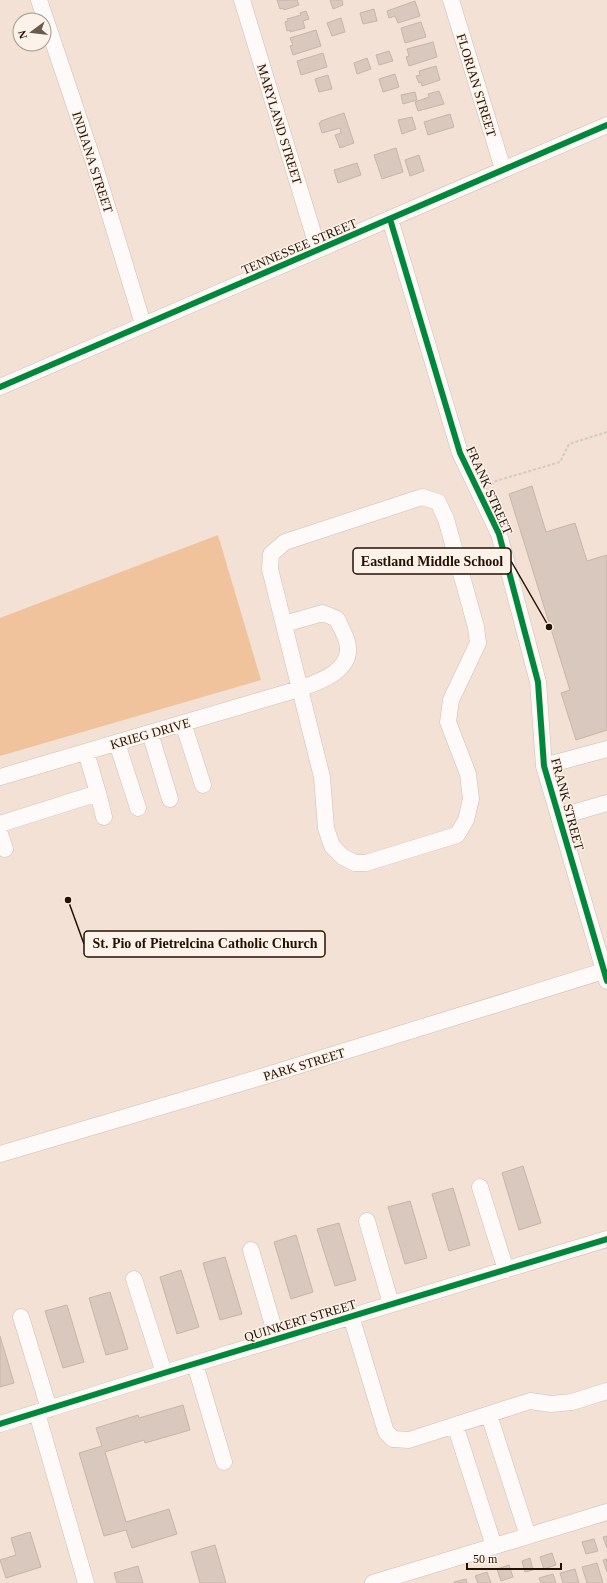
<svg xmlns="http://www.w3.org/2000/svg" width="607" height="1583" viewBox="0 0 607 1583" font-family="'Times New Roman',serif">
<rect width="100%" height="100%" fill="#f2e1d4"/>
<path fill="#f1c39c" d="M218,535L261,680L0,756V618Z"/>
<path fill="#d9c8be" stroke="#c8b4aa" d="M277,0H297L299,5L284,10L283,8L280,9Z
M330,0H342L343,5L333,9Z
M415,1L420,16L398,23L395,16L389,18L387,11Z
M374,9L377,21L363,24L360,13Z
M306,11L309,19L303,21L305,28L290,32V30L287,31L285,22L288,21L287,19L301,15L300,13Z
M341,18L345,32L332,36L327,23Z
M421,22L426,37L405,43L401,28Z
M316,30L321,46L293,55L290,46L293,45L290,38Z
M433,42L437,57L409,66L406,57L409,56L407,49Z
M389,51L393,61L379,65L376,55Z
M323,53L327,67L301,75L297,61Z
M367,58L371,69L357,74L354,63Z
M436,66L440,80L422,86L421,82L419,83L416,76L420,75L419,71Z
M395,74L399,87L383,92L379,79Z
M328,75L332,89L319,92L315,79Z
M439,91L444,104L418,111L415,102L429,97L428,94Z
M415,92L417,100L403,104L401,95Z
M344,113L354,143L340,148L335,135L341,133L340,128L322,133L319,123L321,122V121Z
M450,114L454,127L428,135L424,122Z
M412,117L416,129L402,134L398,120Z
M396,148L403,172L382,179L374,155Z
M419,155L424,171L410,176L405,160Z
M357,163L361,175L338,183L334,170Z
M532,486L546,532L575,523L587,561L607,555V730L576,740L561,693L570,690L509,494Z
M523,1166L541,1223L519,1230L502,1173Z
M453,1188L470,1245L449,1251L432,1194Z
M410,1201L427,1258L405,1264L388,1207Z
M339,1223L356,1280L335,1286L317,1229Z
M296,1235L313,1292L291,1299L274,1242Z
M225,1257L242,1314L220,1320L203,1263Z
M181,1270L199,1327L177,1334L160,1277Z
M110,1292L128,1349L106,1355L89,1298Z
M67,1305L84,1362L63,1368L45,1311Z
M0,1336L14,1383L0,1387Z
M183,1405L190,1430L145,1443L144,1440L105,1452L126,1522L169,1509L177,1534L132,1548L126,1530L104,1536L79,1453L102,1446L96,1428L138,1415L139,1418Z
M30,1532L41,1567L6,1578L0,1560L16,1555L11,1538Z
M607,1536V1548L603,1537Z
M594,1539L598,1551L586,1554L582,1542Z
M215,1545L226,1583H200L191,1552Z
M552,1553L556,1565L544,1569L540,1557Z
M530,1558L533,1570L525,1572L522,1561Z
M607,1559V1572L603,1560Z
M597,1563L603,1583H587L582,1567Z
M509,1565L513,1577L501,1581L497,1569Z
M138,1566L143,1583H117L114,1573Z
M575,1569L579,1583H563L560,1573Z
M487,1572L491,1583H478L475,1576Z
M553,1574L556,1583H541L539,1578Z
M466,1579L467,1583H454V1582Z"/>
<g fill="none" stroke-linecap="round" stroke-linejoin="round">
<defs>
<path id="minor" d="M39,0L93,160L143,324
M242,0L318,249
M451,0L503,169
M390,219L460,453L499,534L538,682L544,766L607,981
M0,387L607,125
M422,497L438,502L446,519L476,627L478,643L451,700L448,722L468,774L471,799L466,820L457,835L366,863H355L343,857L332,846L326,828L322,777L270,569L271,554L285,542Z
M183,723L203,785
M150,733L170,799
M117,743L138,808
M544,766L607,749
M0,777L299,689C319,682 355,670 347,642C345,634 340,626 337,619L323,613L284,624
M98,793L104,817
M559,817L607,803
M0,824L98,793L86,752
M0,834L5,849
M0,1154L258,1078L607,970
M480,1187L506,1270
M367,1221L391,1304
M251,1250L277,1339
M134,1279L164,1373
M351,1316L386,1432L393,1439L409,1440L530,1401L551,1404L572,1402L607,1391
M21,1317L49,1409
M195,1364L224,1462
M37,1413L86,1583
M489,1415L528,1536
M0,1424L164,1373L607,1239
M455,1425L494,1546
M373,1583L607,1512"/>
</defs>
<use href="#minor" stroke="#d0bfb1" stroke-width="17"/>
<path stroke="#d0cbc7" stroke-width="2" stroke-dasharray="3 2" stroke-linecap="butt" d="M491,485L496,481L560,462L569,444L607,432"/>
<use href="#minor" stroke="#fdfaf9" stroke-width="16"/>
<defs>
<path id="cycleway" d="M390,219L460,453L499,534L538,682L544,766L607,981
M0,387L607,125
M0,1424L164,1373L607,1239"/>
</defs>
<use href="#cycleway" stroke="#fcf2e9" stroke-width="8"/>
<use href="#cycleway" stroke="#00873e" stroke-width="6"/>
</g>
<g text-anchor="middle" stroke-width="3" stroke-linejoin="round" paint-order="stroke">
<g font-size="13" fill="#231103" stroke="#fcf2e9">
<text transform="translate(477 85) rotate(73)" y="5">FLORIAN STREET</text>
<text transform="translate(280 124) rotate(73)" y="5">MARYLAND STREET</text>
<text transform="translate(93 162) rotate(72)" y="5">INDIANA STREET</text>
<text transform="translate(299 246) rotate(-23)" y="5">TENNESSEE STREET</text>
<text transform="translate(490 490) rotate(66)" y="5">FRANK STREET</text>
<text transform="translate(150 733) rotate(-16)" y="5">KRIEG DRIVE</text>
<text transform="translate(568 804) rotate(75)" y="5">FRANK STREET</text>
<text transform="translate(304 1064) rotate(-17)" y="5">PARK STREET</text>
<text transform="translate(300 1320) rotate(-17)" y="5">QUINKERT STREET</text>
</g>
</g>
<path fill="none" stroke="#231103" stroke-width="1.5" d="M549 627L511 561M68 900L84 944"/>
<g fill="#231103" stroke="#fcf2e9" stroke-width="1.5">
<circle cx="549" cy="627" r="4"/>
<circle cx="68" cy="900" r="4"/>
</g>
<g fill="#fcf2e9" stroke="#231103" stroke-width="1.5">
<rect x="353" y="548" width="158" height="26" rx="4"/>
<rect x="84" y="931" width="241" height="26" rx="4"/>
</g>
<g font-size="14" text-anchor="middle" font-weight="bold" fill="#231103">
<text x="432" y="566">Eastland Middle School</text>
<text x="205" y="948">St. Pio of Pietrelcina Catholic Church</text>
</g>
<g transform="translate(32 32) rotate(255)"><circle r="19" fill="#fcf2e9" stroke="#a5988d"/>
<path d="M0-3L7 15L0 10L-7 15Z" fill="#6b5a4c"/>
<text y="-6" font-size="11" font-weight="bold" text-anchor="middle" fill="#231103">N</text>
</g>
<path d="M467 1563v6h94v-6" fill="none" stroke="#231103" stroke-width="2"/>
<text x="473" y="1563" font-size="12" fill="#231103" stroke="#fcf2e9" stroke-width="3" paint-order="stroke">50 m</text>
</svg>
